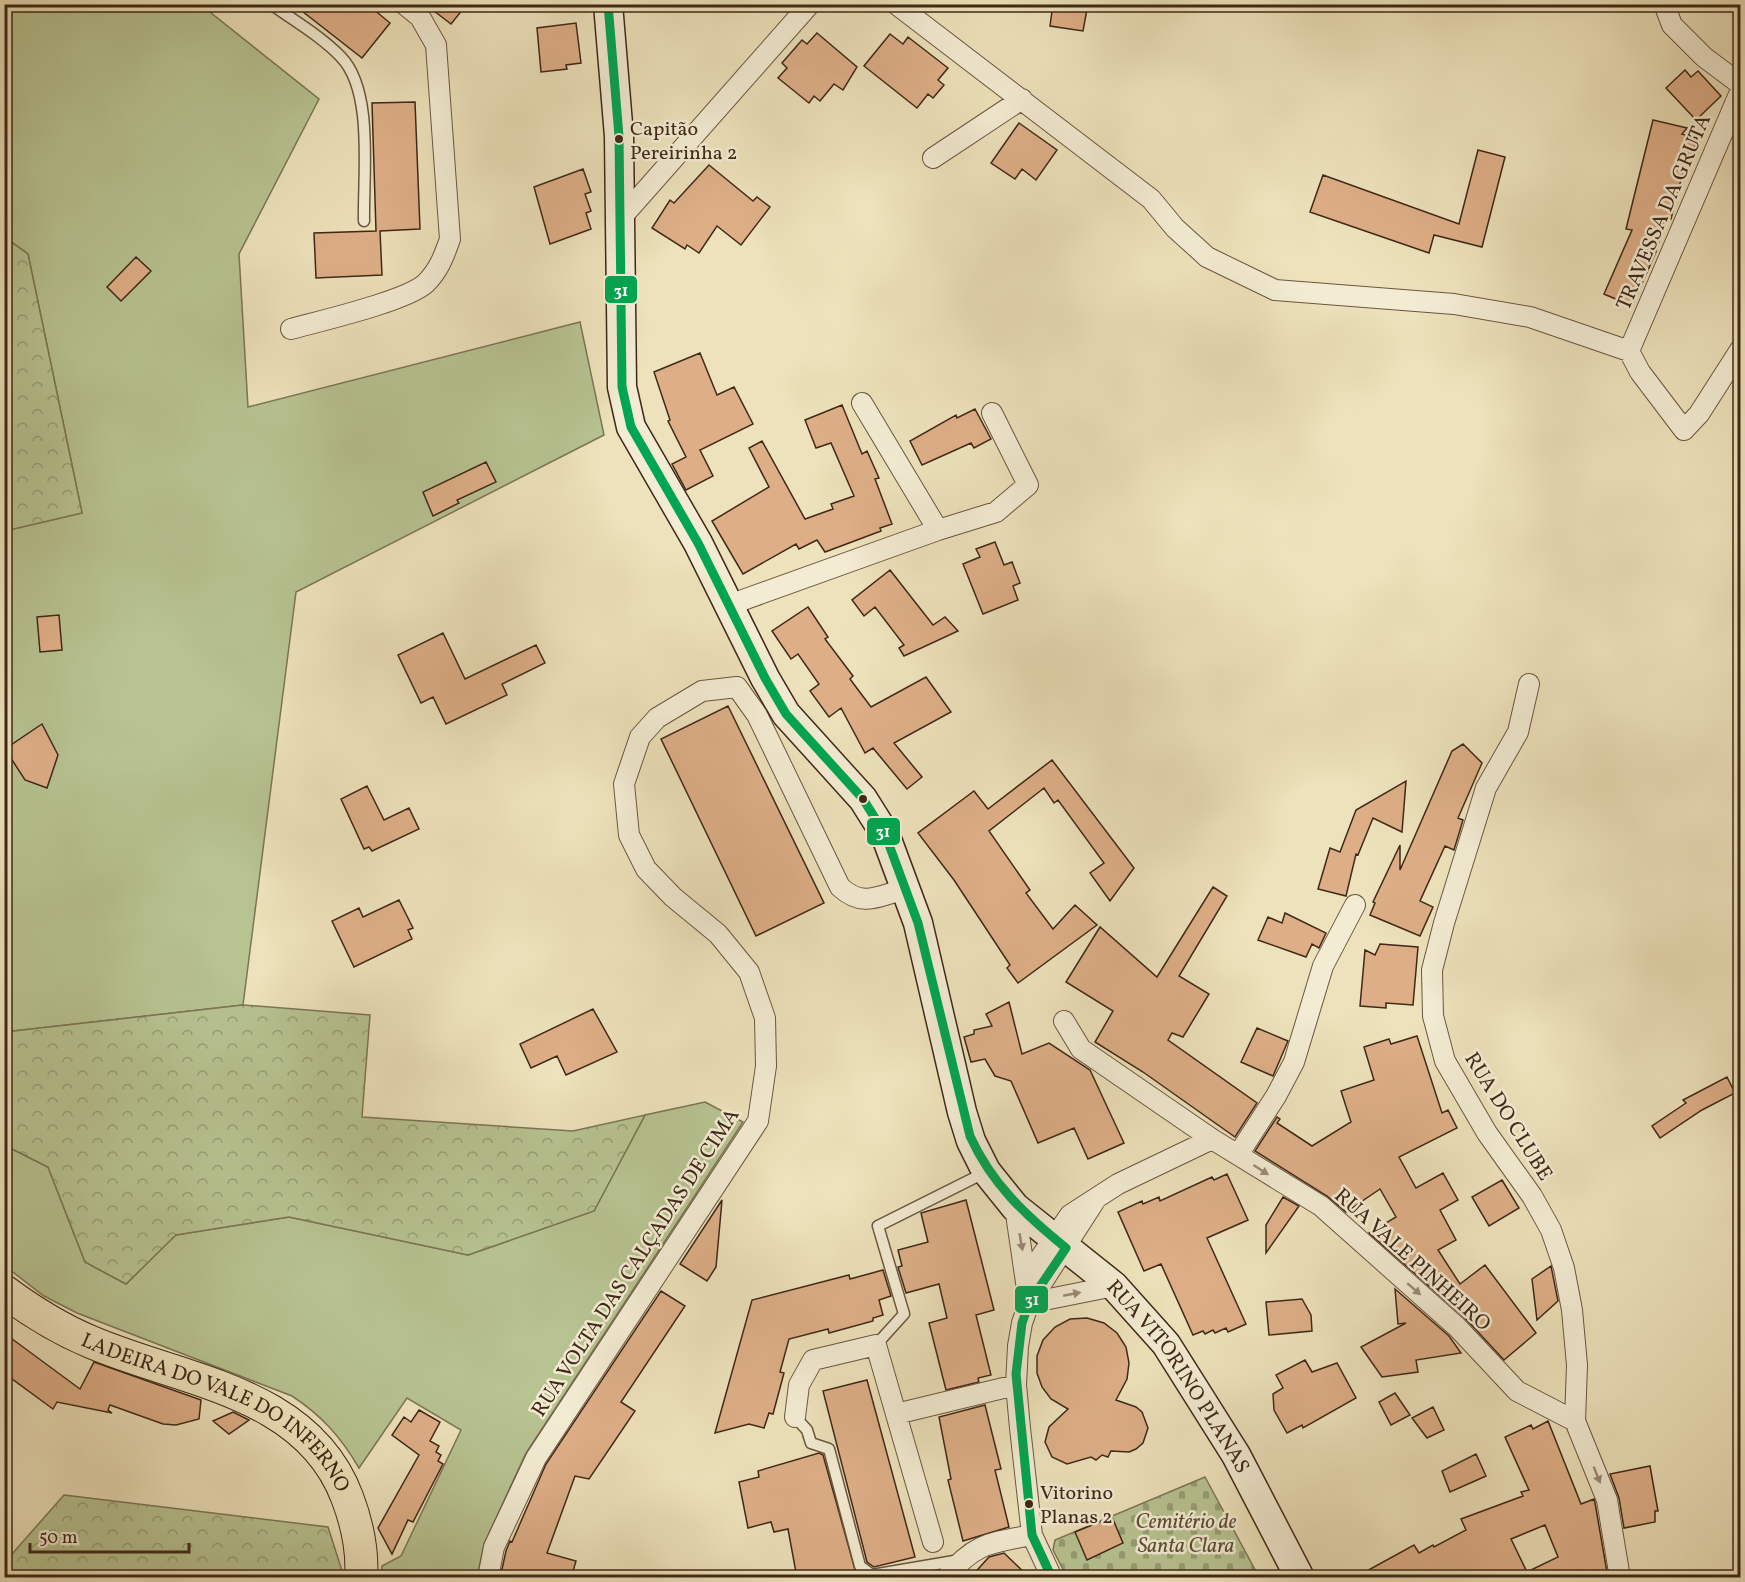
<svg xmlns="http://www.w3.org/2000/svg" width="1745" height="1582" viewBox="0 0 1745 1582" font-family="Vollkorn,serif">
<defs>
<pattern id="forest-crowns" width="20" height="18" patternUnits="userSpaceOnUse" patternTransform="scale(1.5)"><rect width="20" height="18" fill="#b7c391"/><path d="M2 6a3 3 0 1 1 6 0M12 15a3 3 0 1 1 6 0" fill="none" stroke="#969e75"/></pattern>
<pattern id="cemetery-stones" width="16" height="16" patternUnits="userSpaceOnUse" patternTransform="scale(1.5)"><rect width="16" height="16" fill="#b7c391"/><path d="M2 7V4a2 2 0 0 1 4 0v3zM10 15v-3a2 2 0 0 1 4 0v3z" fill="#969e75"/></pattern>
</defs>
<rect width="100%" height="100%" fill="#ede2bb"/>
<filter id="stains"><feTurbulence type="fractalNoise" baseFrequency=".00333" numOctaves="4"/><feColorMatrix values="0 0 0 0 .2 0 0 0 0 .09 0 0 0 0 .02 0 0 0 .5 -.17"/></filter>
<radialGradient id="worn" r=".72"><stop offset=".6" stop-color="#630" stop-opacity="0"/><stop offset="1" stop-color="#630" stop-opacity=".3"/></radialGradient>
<path fill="#b7c391" stroke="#7b7654" stroke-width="1.5" d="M5,5H201L319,99L239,254L248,407L580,322L604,435L296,592L243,1005L5,1032L4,531L82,513L28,254L5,237Z
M705,1102L743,1122L526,1453L484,1544L477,1578L381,1577L382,1566L401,1556L461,1430L407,1398L359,1468C341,1437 321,1415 292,1396L77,1313L44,1296L5,1266L4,1123L6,1146L48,1167L85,1262L126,1284L175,1235L289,1217L468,1255L594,1211L645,1115Z"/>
<path fill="url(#forest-crowns)" stroke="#7b7654" stroke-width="1.5" d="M4,237L28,254L82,513L5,531Z
M243,1005L370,1015L362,1117L573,1131L645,1115L594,1211L468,1255L289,1217L176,1235L126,1284L85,1262L48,1167L6,1146L5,1032Z
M64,1495L328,1527L344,1577H5V1562Z"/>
<path fill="url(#cemetery-stones)" stroke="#7b7654" stroke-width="1.5" d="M1205,1477L1259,1577H1067L1053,1550L1055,1540Z"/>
<path fill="#deaf87" stroke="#3f2818" stroke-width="1.5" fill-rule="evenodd" d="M293,4H367L390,23L362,58Z
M425,4H467L451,24Z
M1053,4H1088L1083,31L1050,26Z
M576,23L581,63L566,65L567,69L541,72L537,28Z
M817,33L857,67L843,90L834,84L820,101L814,96L809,103L778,78L787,68L782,63L802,40L807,44Z
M890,34L903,44L908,37L948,68L938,80L944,85L933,98L928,94L917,108L864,66Z
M1685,70L1691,77L1698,71L1721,96L1696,120L1666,88Z
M415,102L420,229L380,231L382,275L316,278L314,233L376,231L372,103Z
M1653,120L1687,128L1682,134L1697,138L1692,156L1688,155L1685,164L1671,219L1665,218L1656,252L1632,306L1604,294L1632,230L1626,229Z
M1019,123L1057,150L1036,180L1022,169L1015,179L991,163Z
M1478,150L1505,157L1482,247L1434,235L1429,253L1310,212L1323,175L1459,224Z
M709,165L753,201L757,197L770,207L741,245L717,226L699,253L687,245L685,249L652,228L670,200L674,203Z
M583,169L591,192L585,194L591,211L586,213L591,229L550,244L534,187Z
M136,257L151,271L121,301L107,287Z
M700,353L717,395L734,387L753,424L700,450L713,476L686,490L672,464L686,457L668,421L670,420L654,372Z
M842,405L862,454L867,451L879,478L875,479L892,524L880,528L881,531L825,552L817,540L799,549L796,544L743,574L712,521L769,487L749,448L762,441L805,519L833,509L831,504L854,496L831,443L816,448L805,420Z
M975,409L991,439L974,448L971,443L922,465L910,441L956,415L957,418Z
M486,462L496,482L457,500L459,503L433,516L423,492Z
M995,542L1004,565L1012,562L1020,583L1013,586L1018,600L983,614L963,564L980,557L976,549Z
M890,570L933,625L945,617L958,631L904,656L899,648L904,645L875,607L864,616L852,600Z
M808,607L828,637L825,639L853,676L850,679L871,707L926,677L951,712L894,743L922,777L907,789L873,748L865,753L841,708L829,717L810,691L819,684L798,654L791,659L772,631Z
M59,615L62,650L40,652L37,617Z
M443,633L465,679L536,645L545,663L502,684L507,695L446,724L433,697L421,703L398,655Z
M728,706L824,903L756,936L661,739Z
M42,724L58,755L47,788L25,780L5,749Z
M1463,744L1482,763L1458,818L1463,820L1454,850L1445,846L1420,901L1433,907L1420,936L1370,915L1375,903L1373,902L1400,845V870L1452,751Z
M1052,760L1134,868L1110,901L1090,873L1104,863L1058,800L1054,803L1044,788L989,831L1030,890L1026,893L1053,929L1075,905L1097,925L1018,983L1007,968L1010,965L954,880L918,833L974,791L988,809Z
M1406,781L1402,832L1373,818L1358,855L1356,854L1346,896L1318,889L1330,848L1340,852L1356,810Z
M367,786L384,820L409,808L419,829L372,851L369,847L364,849L341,799Z
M1213,887L1227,896L1179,976L1209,994L1183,1037L1172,1033L1168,1040L1257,1103L1235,1137L1143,1072L1095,1042L1113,1011L1066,982L1100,927L1157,977Z
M399,900L413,928L408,930L412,939L354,967L332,921L359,908L363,917Z
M1285,913L1326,933L1319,948L1312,944L1306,957L1258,940L1268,917L1282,923Z
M1380,944L1418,947L1413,1005L1386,1003V1008L1360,1006L1365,950L1375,955Z
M1009,1002L1022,1054L1049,1043L1090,1070L1124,1143L1088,1159L1074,1128L1038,1143L1011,1081L995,1076L985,1059L971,1062L964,1037L974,1034V1030L992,1026L986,1014Z
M593,1009L617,1052L566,1075L557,1056L531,1068L520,1044Z
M1257,1028L1288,1041L1273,1076L1241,1062Z
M1417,1036L1442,1113L1448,1110L1457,1128L1399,1157L1416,1188L1443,1173L1458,1200L1440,1210L1456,1240L1438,1250L1460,1284L1485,1265L1536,1333L1504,1360L1465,1318L1369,1233L1396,1217L1380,1189L1346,1212L1327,1196L1255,1151L1277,1117L1280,1119L1277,1123L1312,1146L1351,1122L1341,1091L1374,1080L1364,1047L1389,1039L1391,1044Z
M1727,1077L1735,1093L1702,1110L1660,1138L1652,1126L1686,1103L1683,1100Z
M1227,1174L1248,1220L1207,1238L1246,1324L1228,1332L1226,1328L1215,1333L1213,1330L1205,1334L1203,1331L1193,1335L1161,1264L1144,1271L1118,1212L1142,1201L1143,1204L1159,1197L1160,1201L1212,1177L1214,1180Z
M1502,1180L1519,1208L1489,1226L1472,1197Z
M1283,1197L1299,1206L1266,1253V1225Z
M722,1200L716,1267L707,1281L680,1264Z
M966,1200L994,1310L976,1315L991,1375L978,1378L979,1382L946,1390L929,1323L947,1318L939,1284L906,1293L898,1267L902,1266L898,1250L928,1242L921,1213Z
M1551,1266L1558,1301L1537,1320L1532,1279Z
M883,1270L891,1296L879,1300L883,1315L873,1318V1321L829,1333L828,1329L789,1339L780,1372L784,1373L773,1414L769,1413L764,1428L749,1424L715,1433L752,1300L849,1275L850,1279Z
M1395,1289L1449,1336L1461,1353L1416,1360L1418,1372L1382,1377L1361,1347L1406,1323L1398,1324Z
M661,1291L685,1306L621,1402L635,1411L589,1479L575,1476L547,1553L576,1561L571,1578H500L506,1551L510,1541L512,1542L546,1464Z
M1302,1299L1311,1315L1312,1331L1269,1335L1266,1302Z
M1087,1318L1104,1323L1117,1333L1126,1347L1129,1363L1127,1379L1116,1400L1136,1407L1142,1412L1148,1428L1143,1443L1136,1449L1129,1452L1111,1451L1108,1457L1102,1455L1096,1460L1091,1457L1067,1464L1052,1457L1045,1442L1049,1427L1068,1409L1051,1399L1042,1387L1037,1373V1356L1043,1340L1055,1327L1070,1319Z
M4,1333L80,1389L94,1362L201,1400L199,1419L176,1425L163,1424L110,1405L108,1410L112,1413L57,1402L53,1409L4,1373Z
M1305,1360L1312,1372L1337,1363L1356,1398L1303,1428L1302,1425L1287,1433L1274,1410L1273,1394L1283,1388L1276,1375Z
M867,1380L915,1557L874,1567L867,1562L823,1391Z
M1395,1393L1410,1415L1391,1425L1379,1402Z
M985,1405L1001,1469L995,1470L1009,1527L963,1541L948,1480L951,1479L939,1417Z
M1433,1407L1444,1430L1427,1438L1412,1418Z
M419,1410L440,1422L430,1441L439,1446L436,1452L441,1455L438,1461L443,1464L413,1522L408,1520L392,1554L378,1528L419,1455L392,1435L404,1417L411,1422Z
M233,1412L249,1420L229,1434L213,1421Z
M1548,1421L1581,1504L1594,1499L1595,1503L1608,1578H1354L1414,1545L1419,1553L1433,1545L1434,1547L1466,1530L1461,1519L1523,1496L1521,1492L1529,1490L1505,1437L1531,1425L1533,1429ZM1545,1525L1558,1557L1527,1572L1511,1539Z
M819,1453L823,1455L856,1573L837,1578H797L788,1529L774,1532L771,1522L748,1528L739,1482L759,1477L758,1471Z
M1476,1454L1486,1476L1450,1492L1442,1471Z
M1650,1466L1658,1511H1655V1522L1624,1528L1619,1498L1610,1474Z
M1112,1517L1123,1543L1087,1560L1075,1532Z
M1004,1553L1030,1578H970L989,1557Z"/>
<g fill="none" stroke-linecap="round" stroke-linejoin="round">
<defs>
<path id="lane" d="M271,4C294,21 321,36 341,57C374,91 363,175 364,221
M876,1345L904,1314L878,1226L986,1172
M795,1417L807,1430L811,1443L829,1449L860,1566L872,1575L960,1560"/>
<path id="street" d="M896,4L1151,199L1175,228L1207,257L1275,290L1454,304L1530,317L1629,351L1640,372L1684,430L1699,414L1740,350
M1664,4L1672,25L1704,57L1740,84
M933,158L1022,99
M622,217L810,4
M291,329C320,321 407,301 426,283C439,270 444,256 450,239L436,45L420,17L404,4
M1629,351L1740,92
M862,403L938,530
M729,605L938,530L996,512L1028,485L992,413
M1529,684L1518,732L1486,788L1444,923L1432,970L1433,1016L1445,1061L1487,1133L1532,1196L1551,1230L1564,1268L1572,1310L1577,1365L1575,1421L1607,1500L1620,1578
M1064,1021L1081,1049L1212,1139L1321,1206L1457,1327L1517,1391L1575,1421
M1238,1155L1276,1096L1294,1062L1323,966L1355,905
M1015,1207L1029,1303L1022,1323L1018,1346L1016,1385L1020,1428L1032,1535L1052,1578
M1027,1277L1070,1215L1118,1184L1212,1139
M1029,1303L1094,1202
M1029,1303L1114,1286
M896,1414L1016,1385
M795,1417L799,1385L813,1360L876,1345L933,1542
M488,1578L494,1547L536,1458L758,1121L766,1066L765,1018L749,972L718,934L673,897L646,869L629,835L624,784L640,737L657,718L702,691L737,687L757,715L840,887C863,908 878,896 905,889
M946,1578C974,1543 990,1543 1032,1535"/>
<g id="secondary">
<path id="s1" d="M608,4L619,136L622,387L631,427L698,543L765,678L786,714L863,799L885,834L918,923L962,1112L971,1141L986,1171L1015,1207L1114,1286L1166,1344L1236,1455L1300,1578"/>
</g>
<g id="primary">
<path id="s2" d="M4,1291C31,1311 60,1329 91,1342C182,1381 307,1391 347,1497C357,1523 363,1550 361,1578"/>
</g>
</defs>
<use href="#lane" stroke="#6a5641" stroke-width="13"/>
<use href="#street" stroke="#6a5641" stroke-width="22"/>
<use href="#secondary" stroke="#3f2818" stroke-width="31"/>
<use href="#primary" stroke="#3f2818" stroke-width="34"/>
<use href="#lane" stroke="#f3ecd3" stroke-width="10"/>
<use href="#street" stroke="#f3ecd3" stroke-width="20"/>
<use href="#secondary" stroke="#f3ecd3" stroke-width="28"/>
<use href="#primary" stroke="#ede2bb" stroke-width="32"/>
<defs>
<path id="bus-1" d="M608,4L619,136L622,387L631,427L698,543L765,678L786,714L863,799L885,834L918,923L970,1136C992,1184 1025,1215 1066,1248L1029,1303L1022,1323L1016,1374L1032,1535L1052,1578"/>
</defs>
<use href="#bus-1" stroke="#f3ecd3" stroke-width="14"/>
<use href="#bus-1" stroke="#00a651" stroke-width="9"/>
</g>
<defs><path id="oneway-solid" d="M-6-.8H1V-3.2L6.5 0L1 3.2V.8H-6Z" transform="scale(1.5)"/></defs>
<g fill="#998a76">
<use href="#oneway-solid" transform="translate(1261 1170) rotate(33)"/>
<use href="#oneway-solid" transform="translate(1021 1242) rotate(80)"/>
<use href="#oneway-solid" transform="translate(1414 1289) rotate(41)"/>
<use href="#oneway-solid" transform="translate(1072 1294) rotate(-11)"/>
<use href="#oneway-solid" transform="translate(1597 1475) rotate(68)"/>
</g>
<g fill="#3f2818" stroke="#f3ecd3" stroke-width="2">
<circle cx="619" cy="139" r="5"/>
<circle cx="863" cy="799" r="5"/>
<circle cx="1029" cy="1504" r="5"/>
</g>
<g text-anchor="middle" stroke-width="5" stroke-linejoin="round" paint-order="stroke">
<g font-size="20" fill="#3f2818" stroke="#f3ecd3" text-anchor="start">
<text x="630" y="135">Capitão<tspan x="630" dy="24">Pereirinha 2</tspan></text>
<text x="1040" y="1499">Vitorino<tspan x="1040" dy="24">Planas 2</tspan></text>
</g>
<g font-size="21" fill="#3f2818" stroke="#f3ecd3">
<text transform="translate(1663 212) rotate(-67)" y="7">TRAVESSA DA GRUTA</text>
<text transform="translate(1509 1116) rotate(58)" y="7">RUA DO CLUBE</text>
<text transform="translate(1413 1259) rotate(42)" y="7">RUA VALE PINHEIRO</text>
<text transform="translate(635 1262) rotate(-57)" y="7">RUA VOLTA DAS CALÇADAS DE CIMA</text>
<text dy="7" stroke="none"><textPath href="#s1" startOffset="1544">RUA VITORINO PLANAS</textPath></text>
<text dy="7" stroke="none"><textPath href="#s2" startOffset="248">LADEIRA DO VALE DO INFERNO</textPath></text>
</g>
<g font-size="21" font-style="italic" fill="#5d4f36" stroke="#f3ecd3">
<text x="1186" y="1528">Cemitério de<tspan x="1186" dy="24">Santa Clara</tspan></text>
</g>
</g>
<g stroke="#f3ecd3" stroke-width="2">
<rect x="604" y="275" width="34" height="29" rx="6" fill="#00a651"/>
<rect x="866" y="817" width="35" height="29" rx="6" fill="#00a651"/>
<rect x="1014" y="1285" width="35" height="29" rx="6" fill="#00a651"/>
</g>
<g font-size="16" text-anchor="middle" font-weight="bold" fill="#fff">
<text x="621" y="296">31</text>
<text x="883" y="837">31</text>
<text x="1032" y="1305">31</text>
</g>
<rect width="1745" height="1582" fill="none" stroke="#ede2bb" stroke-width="24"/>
<rect x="6" y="6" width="1733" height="1570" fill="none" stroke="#3f2818" stroke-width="3"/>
<rect x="12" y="12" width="1721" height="1558" fill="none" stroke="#3f2818" stroke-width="1.5"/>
<path d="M30 1543v9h159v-9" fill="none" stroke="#3f2818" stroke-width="3"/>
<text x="39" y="1543" font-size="18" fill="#3f2818" stroke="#f3ecd3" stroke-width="4.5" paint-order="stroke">50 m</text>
<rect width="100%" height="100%" filter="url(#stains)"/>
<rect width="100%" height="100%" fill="url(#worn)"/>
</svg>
